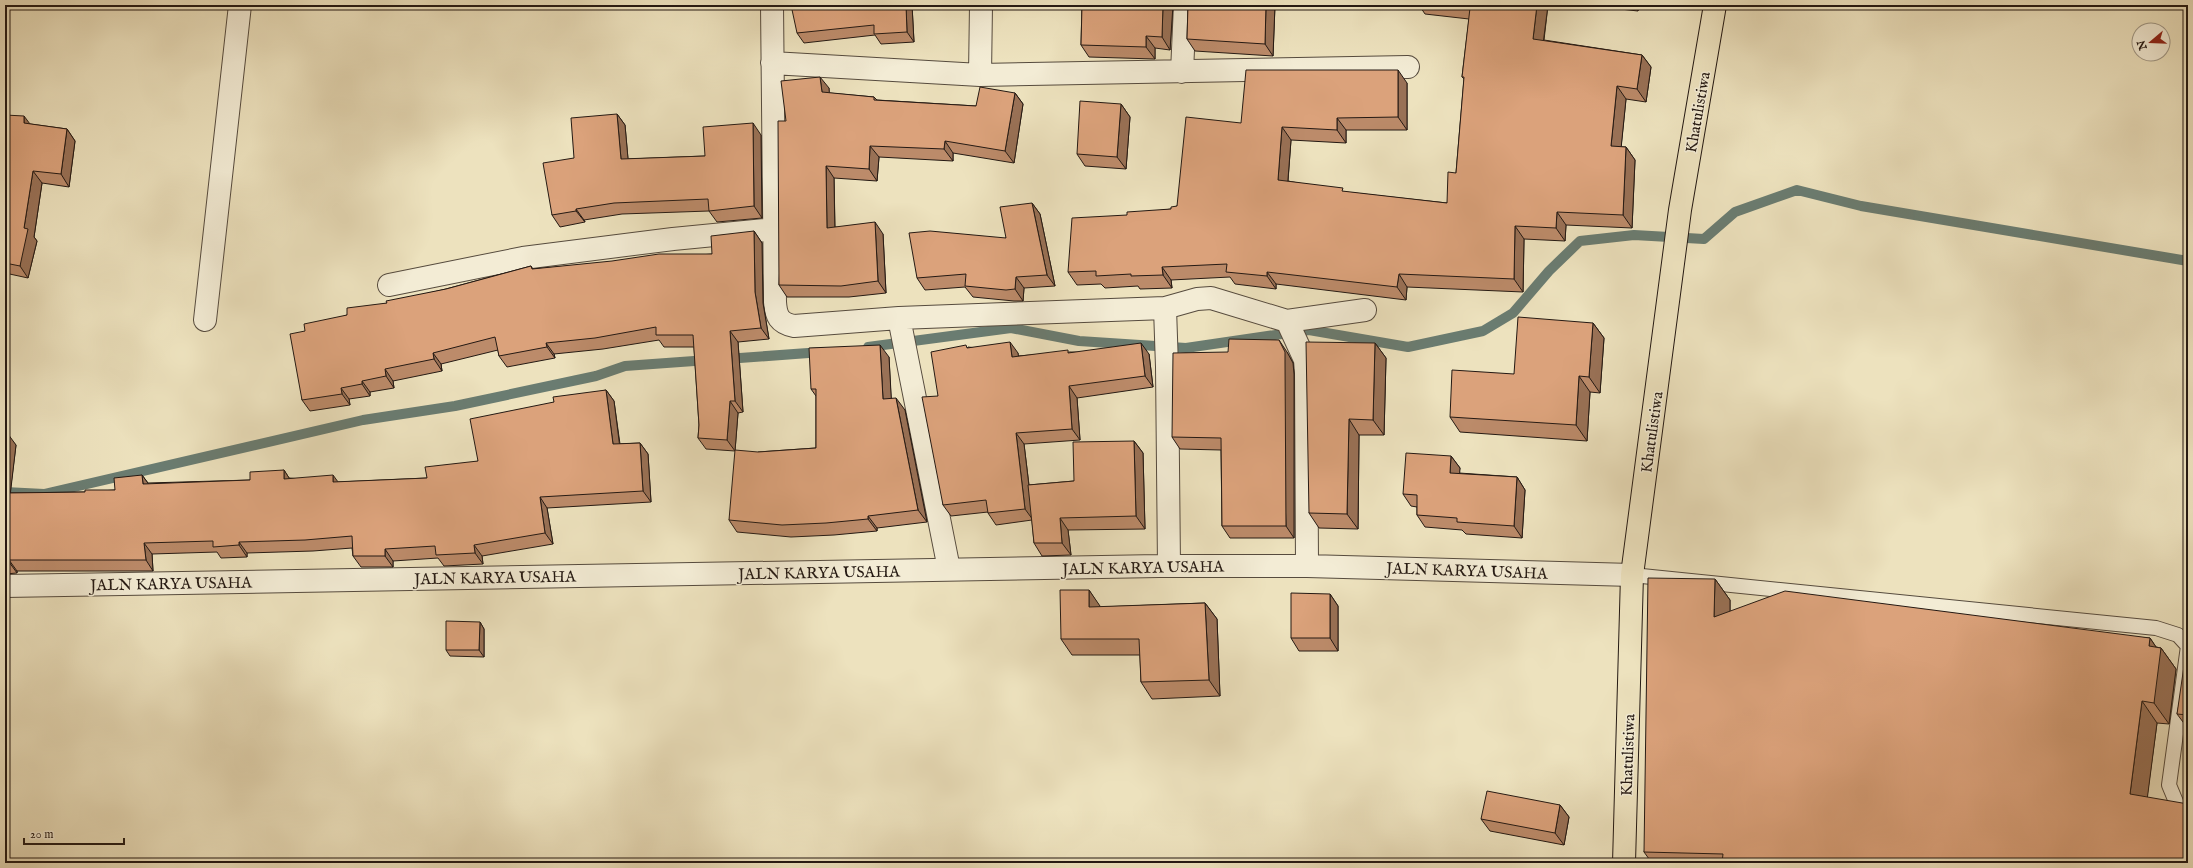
<svg xmlns="http://www.w3.org/2000/svg" width="2193" height="868" viewBox="0 0 2193 868" font-family="'IM FELL English',serif">
<rect width="100%" height="100%" fill="#ede2be"/>
<filter id="stains"><feTurbulence type="fractalNoise" baseFrequency=".005" numOctaves="4"/><feColorMatrix values="0 0 0 0 .2 0 0 0 0 .09 0 0 0 0 .02 0 0 0 .5 -.17"/></filter>
<radialGradient id="worn" r=".72"><stop offset=".6" stop-color="#630" stop-opacity="0"/><stop offset="1" stop-color="#630" stop-opacity=".3"/></radialGradient>
<g fill="none" stroke-linecap="round" stroke-linejoin="round">
<path stroke="#6a7c71" stroke-width="10" d="M868,347L1011,328L1079,341L1186,348L1309,330L1408,347L1483,331L1513,313L1549,271L1580,241L1634,235L1704,239L1735,212L1797,190L1861,206L2188,261
M726,359L822,352
M5,492L44,494L363,420L455,406L596,376L625,366L708,360"/>
<defs>
<path id="lane" d="M1632,575L2156,628L2178,635L2188,646L2169,785L2179,809L2188,810"/>
<path id="street" d="M772,5L775,302C776,316 779,323 794,326L899,318L1165,308L1197,299L1211,298L1287,321L1365,310
M772,63L980,75L1408,67
M1182,72L1185,5
M980,75L981,5
M389,285L523,258L673,239L775,229
M1165,308L1167,367L1169,566
M899,318L949,569
M205,320L240,5
M1287,321L1305,360L1306,373L1307,566
M5,586L1159,566H1307L1632,575"/>
<path id="highway" d="M1624,863L1632,575L1680,210L1715,5"/>
</defs>
<use href="#lane" stroke="#564b3e" stroke-width="16"/>
<use href="#street" stroke="#564b3e" stroke-width="24"/>
<use href="#highway" stroke="#241913" stroke-width="24"/>
<use href="#lane" stroke="#f3ecd5" stroke-width="14"/>
<use href="#street" stroke="#f3ecd5" stroke-width="22"/>
<use href="#highway" stroke="#ede2be" stroke-width="22"/>
</g>
<path fill="#bc8b6a" stroke="#241913" d="M912,5L914,42L881,44L875,35L804,43L797,33Z
M1082,5H1173L1170,50L1155,48V59L1089,57L1081,45Z
M1188,5H1275L1273,56L1195,51L1187,39Z
M1419,5H1548L1544,40L1642,55L1651,67L1646,102L1626,99L1621,147H1626L1635,160L1632,228L1566,225L1565,241L1524,239L1523,292L1407,287L1406,300L1276,284V289L1235,284L1230,277L1171,280L1172,288L1140,289L1138,286L1105,288L1101,284L1077,285L1068,272L1127,215L1171,209L1177,206L1241,123L1407,83V130H1346V143L1291,140L1288,181L1345,192L1447,203L1456,173L1464,79L1462,77L1469,19L1425,14Z
M1585,5H1639L1638,11Z
M829,88V93L874,97L877,100L976,106L1015,93L1023,104L1014,163L953,153V161L879,157L877,181L834,178L835,227L883,234L886,293L849,297H787L779,285L786,121Z
M1121,104L1130,117L1126,169L1085,166L1077,154Z
M617,114L625,125L628,159L705,156L761,135L762,218L717,222L709,211L622,214L584,220L585,222L560,227L552,215L574,158Z
M5,115L30,124L67,129L75,141L69,187L42,183L34,237L37,241L28,278L5,273Z
M1032,203L1040,214L1055,286L1024,288L1023,301H1014L973,297L965,287L925,290L917,278L1006,238Z
M754,231L762,243L763,303L769,339L738,342L743,412L738,413L735,451L706,449L698,438L699,425L694,347H664L659,340L603,349L554,354L555,358L507,367L499,356L498,350L441,364L442,371L393,381L394,388L370,392V396L349,399L350,405L310,411L302,400L305,331L347,315L387,303L446,289L531,266L533,269L712,254Z
M1593,323L1604,338L1600,393L1590,392L1587,441L1460,432L1450,417L1514,374Z
M1375,343L1386,358L1384,435H1359L1358,529L1319,528L1309,513Z
M968,347L1018,353V356L1070,352L1149,354L1153,387L1077,398L1080,440L1024,444L1029,485L1074,481L1134,441L1143,453L1145,529L1068,530L1071,555L1042,556L1034,543L1032,520L996,525L988,513V512L951,516L943,505L938,396Z
M1287,352L1293,363L1294,374V538H1230L1222,526L1221,450L1180,449L1172,437Z
M889,357L891,398L905,410L927,522L877,528V531L834,535L791,537L737,532L729,520L758,452L816,448V396L811,389Z
M606,390L614,401L620,444L640,443L648,454L651,502L547,508L553,544L482,556L483,564L444,566L438,558L393,561V567H361L353,556L352,548L313,551L247,553V557L221,558L217,552L152,554L153,571H17V573L5,574V433L16,445L10,493L85,492L115,490L142,475L148,483L250,480L284,470L289,478L338,482L427,478L478,461L554,402Z
M1451,456L1460,468L1459,473L1517,477L1525,490L1522,538L1466,534L1462,530L1425,527L1417,515V507L1411,506L1403,494Z
M1715,579L1730,600V612L2150,638L2156,647L2161,648L2176,669L2169,724L2157,723L2147,797L2188,863H1652L1644,852Z
M1089,590L1100,607L1205,603L1217,619L1220,696L1152,699L1141,682L1140,655H1072L1061,639Z
M1330,594L1338,606V651H1299L1291,638Z
M480,622L484,629V657L450,656L446,650Z
M2188,660V726H2186L2177,714Z
M1560,805L1569,817L1564,845L1490,831L1481,819Z"/>
<path fill="#997156" stroke="#241913" d="M906,5H912L914,42L907,32Z
M1163,5H1173L1170,50L1162,37Z
M1266,5H1275L1273,56L1265,44Z
M1537,5H1548L1542,52L1533,39Z
M1634,5H1639L1638,11Z
M1146,36L1155,48V59L1146,47Z
M1642,55L1651,67L1646,102L1637,89Z
M1398,70L1407,83V130L1398,117Z
M820,77L829,88L830,104L822,92Z
M1617,86L1626,99L1620,159L1611,146Z
M1015,93L1023,104L1014,163L1005,151Z
M1121,104L1130,117L1126,169L1117,157Z
M617,114L625,125L629,170L621,159Z
M24,116L33,128L24,123Z
M1337,118L1346,130V143L1337,130Z
M753,123L761,135L762,218L754,206Z
M1282,127L1291,140L1287,192L1278,180Z
M67,129L75,141L69,187L61,174Z
M945,141L953,153V161L944,149Z
M870,146L879,157L877,181L869,169Z
M1626,147L1635,160L1632,228L1623,215Z
M826,166L834,178L835,239L827,228Z
M33,171L42,183L34,237L37,241L28,278L20,266L24,228Z
M1032,203L1040,214L1055,286L1047,275Z
M576,209L584,220L585,222L576,211Z
M1557,212L1566,225L1565,241L1556,228Z
M875,222L883,234L886,293L878,281Z
M1515,226L1524,239L1523,292L1514,279Z
M754,231L762,243L763,303L769,339L761,328L755,292Z
M1162,267L1171,280L1172,288L1163,275Z
M1267,272L1276,284V289L1267,276Z
M1399,274L1407,287L1406,300L1397,287Z
M1016,277L1024,288L1023,301L1015,289Z
M1593,323L1604,338L1600,393L1589,377Z
M730,331L738,342L743,412L735,401Z
M5,339L6,341L5,354Z
M1279,340L1287,352L1293,363L1294,374V538L1286,526Z
M1010,342L1018,353L1020,368L1012,357Z
M546,343L554,354L555,358L547,347Z
M1141,343L1149,354L1153,387L1145,376Z
M1375,343L1386,358L1384,435L1373,420Z
M880,345L889,357L892,411L883,399Z
M433,353L441,364L442,371L434,359Z
M385,369L393,381L394,388L386,376Z
M1579,376L1590,392L1587,441L1576,425Z
M362,381L370,392V396L362,384Z
M1069,386L1077,398L1080,440L1072,429Z
M341,388L349,399L350,405L342,394Z
M606,390L614,401L621,456L613,444Z
M896,398L905,410L927,522L918,510Z
M730,401L738,413L735,451L727,440Z
M1349,419L1359,435L1358,529L1347,514Z
M1016,433L1024,444L1033,520L1025,509Z
M8,434L16,445L9,505L5,500V456Z
M1134,441L1143,453L1145,529L1136,516Z
M640,443L648,454L651,502L643,491Z
M1451,456L1460,468L1459,485L1450,473Z
M284,470L291,481L284,479Z
M142,475L150,486L143,484Z
M333,475L341,486L333,482Z
M1517,477L1525,490L1522,538L1514,526Z
M540,497L547,508L553,544L545,533Z
M868,516L877,528V531L868,519Z
M1060,518L1068,530L1071,555L1062,543Z
M239,542L247,553V557L239,545Z
M144,543L152,554L153,571L146,560Z
M474,545L482,556L483,564L475,553Z
M385,549L393,561V567L385,556Z
M9,560L17,571V573L9,562Z
M1715,579L1730,600V639L1714,617Z
M1089,590L1100,606V623L1089,607Z
M1330,594L1338,606V651L1330,638Z
M1205,603L1217,619L1220,696L1209,680Z
M480,622L484,629V657L479,650Z
M2150,638L2160,653L2161,648L2176,669L2169,724L2154,703L2149,646Z
M2142,701L2157,723L2145,816L2130,794Z
M1560,805L1569,817L1564,845L1555,833Z"/>
<path fill="#dba27b" stroke="#241913" d="M791,5H906L907,32L874,34V25L797,33Z
M1082,5H1163L1162,37L1146,36V47L1081,45Z
M1188,5H1266L1265,44L1187,39Z
M1445,5H1537L1533,39L1642,55L1637,89L1617,86L1611,146L1626,147L1623,215L1557,212L1556,228L1515,226L1514,279L1399,274L1397,287L1267,272V276L1226,272L1227,264L1162,267L1163,275L1131,276V274L1096,276V271L1068,272L1072,218L1127,215V212L1171,209V207L1177,206L1186,117L1241,123L1246,70H1398V117L1337,118V130L1282,127L1278,180L1343,188L1342,191L1447,203L1448,172L1456,173L1464,77H1462L1470,8Z
M820,77L822,92L874,97V100L976,106L980,87L1015,93L1005,151L945,141L944,149L870,146L869,169L826,166L827,228L875,222L878,281L841,286L779,285L778,121H786L781,81Z
M1080,101L1121,104L1117,157L1077,154Z
M617,114L621,159L705,156L703,127L753,123L754,206L709,211L708,199L614,203L576,209V211L552,215L543,163L574,158L571,118Z
M5,115L24,116V123L67,129L61,174L33,171L24,228L28,229L20,266L5,263Z
M1032,203L1047,275L1016,277L1015,289L1006,290L965,286L966,274L917,278L909,233L930,231L1006,238L1000,207Z
M754,231L755,292L761,328L730,331L735,401H730L727,440L698,438L699,425L693,335H656V327L595,338L546,343L547,347L499,356L495,337L433,353L434,359L385,369L386,376L362,381V384L341,388L342,394L302,400L290,334L305,331L304,324L347,315V308L387,303L386,301L446,289L531,266L532,269L612,261L659,254H712L711,236Z
M1518,317L1593,323L1589,377L1579,376L1576,425L1450,417L1452,370L1514,374Z
M1229,339L1279,340L1285,352V362L1286,526H1222L1221,438L1172,437L1173,353L1228,352Z
M1010,342L1012,357L1068,350V353L1141,343L1145,376L1069,386L1072,429L1016,433L1025,509L988,513L986,500L943,505L922,397L938,396L931,352L966,345L967,348Z
M1306,342L1375,343L1373,420L1349,419L1347,514L1309,513Z
M880,345L883,399L896,398L918,510L868,516V519L826,523L782,525L729,520L735,450L758,452L816,448V389H811L809,348Z
M606,390L613,444L640,443L643,491L540,497L545,533L474,545L475,553L436,555L435,546L385,549V556H353L352,536L305,540L239,542V545L213,547V541L144,543L146,560H9V562H5V493L85,492V490H115L114,478L142,475L143,484L250,480V472L284,470V479L333,475V482L427,478L425,467L478,461L470,419L554,402L553,397Z
M5,433L8,434L5,456Z
M1134,441L1136,516L1060,518L1062,543H1034L1028,485L1074,481L1073,442Z
M1406,453L1451,456L1450,473L1517,477L1514,526L1457,522V518L1417,515V495L1403,494Z
M1648,578L1715,579L1714,617L1785,591L2150,638L2149,646L2161,648L2154,703L2142,701L2130,794L2188,804V863H1722L1723,854L1644,852Z
M1060,590H1089V607L1205,603L1209,680L1141,682L1139,639H1061Z
M1291,593L1330,594V638H1291Z
M446,621L480,622L479,650H446Z
M2185,659L2188,660V715L2177,714Z
M1487,791L1560,805L1555,833L1481,819Z"/>
<g text-anchor="middle" stroke-width="3" stroke-linejoin="round" paint-order="stroke">
<g font-size="16" fill="#241913" stroke="#f3ecd5">
<text transform="translate(1697 112) rotate(-80)" y="6">Khatulistiwa</text>
<text transform="translate(1651 432) rotate(-82)" y="6">Khatulistiwa</text>
<text transform="translate(1143 567) rotate(-1)" y="6">JALN KARYA USAHA</text>
<text transform="translate(1467 570) rotate(2)" y="6">JALN KARYA USAHA</text>
<text transform="translate(819 572) rotate(-1)" y="6">JALN KARYA USAHA</text>
<text transform="translate(495 577) rotate(-1)" y="6">JALN KARYA USAHA</text>
<text transform="translate(171 583) rotate(-1)" y="6">JALN KARYA USAHA</text>
<text transform="translate(1627 755) rotate(-88)" y="6">Khatulistiwa</text>
</g>
</g>
<rect width="2193" height="868" fill="none" stroke="#ede2be" stroke-width="20"/>
<rect x="6" y="6" width="2181" height="856" fill="none" stroke="#241913" stroke-width="2"/>
<rect x="10" y="10" width="2173" height="848" fill="none" stroke="#241913"/>
<g transform="translate(2151 42) rotate(251)"><circle r="19" fill="#f3ecd5" stroke="#a09887"/>
<path d="M0-3L7 15L0 10L-7 15Z" fill="#8f2418"/>
<text y="-6" font-size="11" font-weight="bold" text-anchor="middle" fill="#241913">N</text>
</g>
<path d="M24 838v6h100v-6" fill="none" stroke="#241913" stroke-width="2"/>
<text x="30" y="838" font-size="12" fill="#241913" stroke="#f3ecd5" stroke-width="3" paint-order="stroke">20 m</text>
<rect width="100%" height="100%" filter="url(#stains)"/>
<rect width="100%" height="100%" fill="url(#worn)"/>
</svg>
